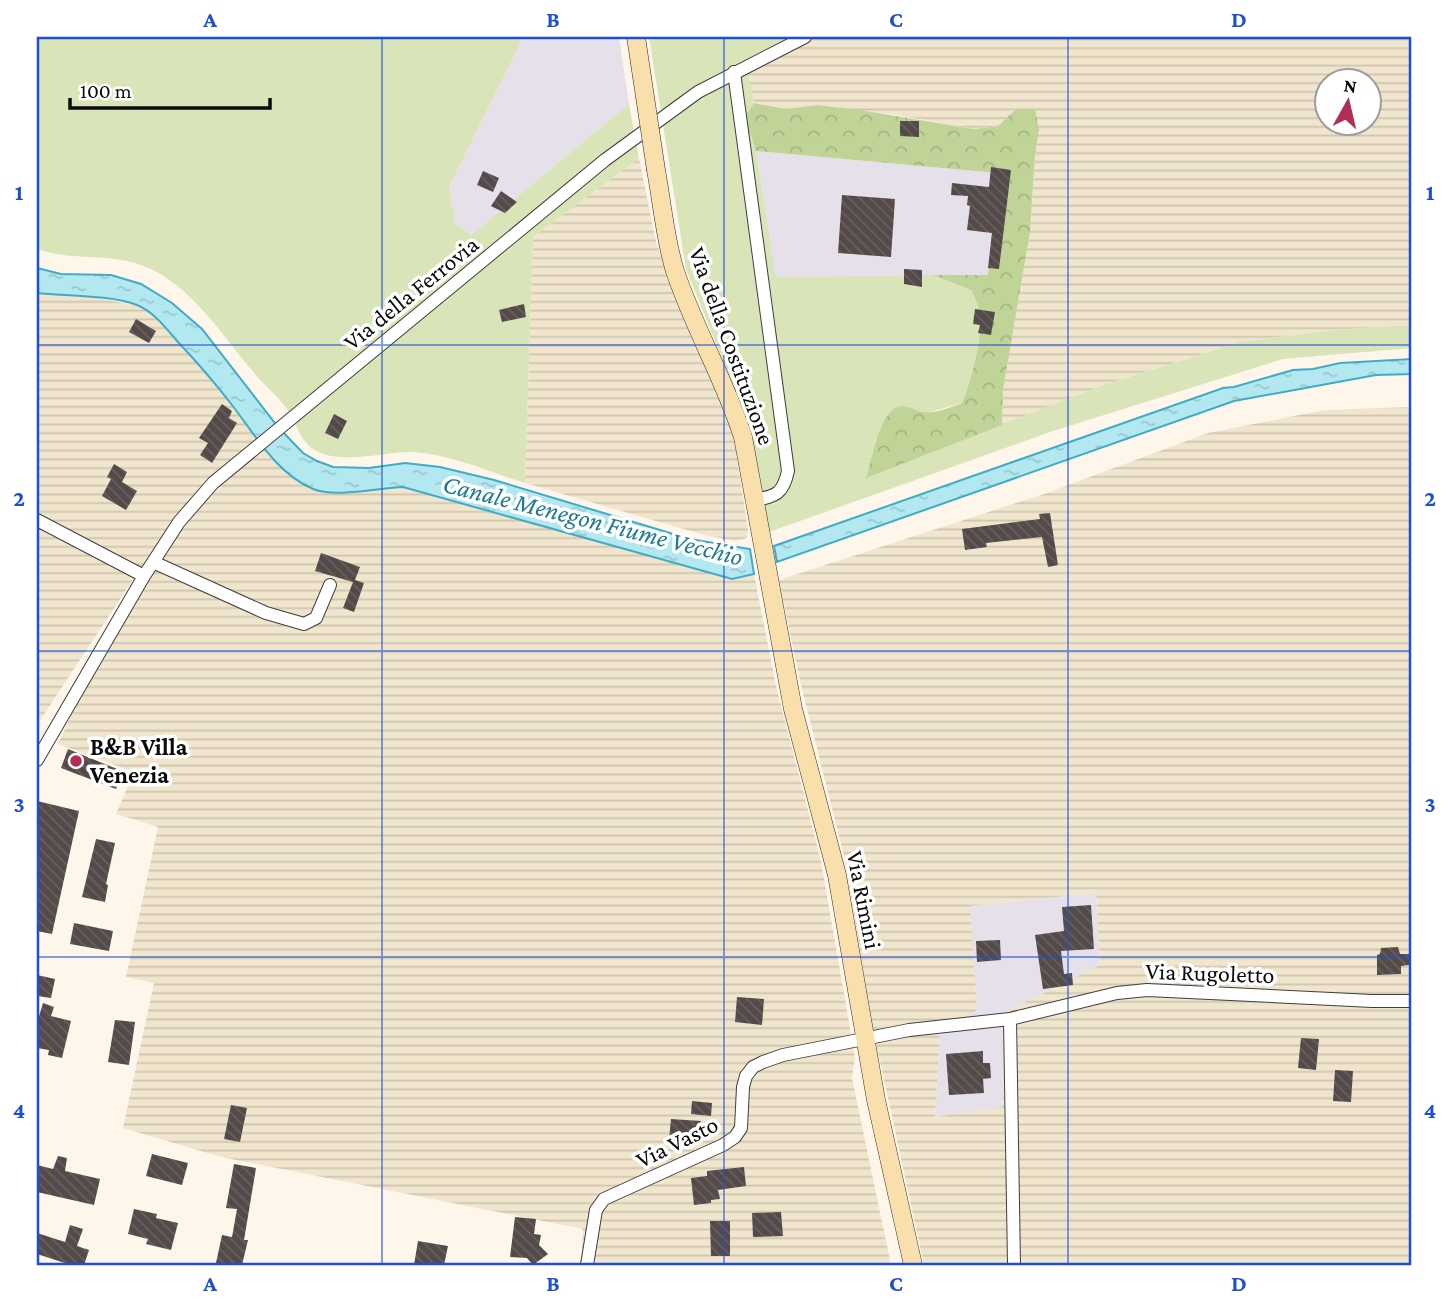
<svg xmlns="http://www.w3.org/2000/svg" width="1449" height="1302" viewBox="0 0 1449 1302" font-family="'Crimson Pro',serif">
<defs>
<pattern id="farmland-rules" width="6" height="5" patternUnits="userSpaceOnUse" patternTransform="scale(1.75)"><rect width="6" height="5" fill="#f1e6cd"/><path d="M0 2.5h6" fill="none" stroke="#cdc4af"/></pattern>
<pattern id="forest-crowns" width="20" height="18" patternUnits="userSpaceOnUse" patternTransform="scale(1.75)"><rect width="20" height="18" fill="#c1d498"/><path d="M2 6a3 3 0 1 1 6 0M12 15a3 3 0 1 1 6 0" fill="none" stroke="#a4b582"/></pattern>
<pattern id="water-ripples" width="26" height="14" patternUnits="userSpaceOnUse" patternTransform="scale(1.75)"><rect width="26" height="14" fill="#b3e8f1"/><path d="M2 4q2-2 4 0t4 0M15 11q2-2 4 0t4 0" fill="none" stroke="#99c6cd"/></pattern>
<pattern id="building-back-hatch" width="6" height="6" patternUnits="userSpaceOnUse" patternTransform="scale(1.75)"><rect width="6" height="6" fill="#534a49"/><path d="M-1 5l2 2M0 0l6 6M5-1l2 2" fill="none" stroke="#67605f"/></pattern>
</defs>
<rect width="100%" height="100%" fill="#fef6eb"/>
<path fill="#e6e0ea" d="M520,37H619L629,104L471,235L455,223L449,187L520,44Z
M756,151L997,173L988,275L776,277Z
M1096,893L1100,966L1010,1010L1002,1108L935,1117L940,1031L977,1010L969,906Z"/>
<path fill="url(#farmland-rules)" fill-rule="evenodd" d="M798,37H1412V325L1333,330L1240,342L1101,386L1002,425L1003,390L1030,232L1035,155L1039,130L1016,109L998,126L974,129L896,115L817,105L786,109L754,103L747,72L766,65ZM1326,80H1368V122H1326Z
M639,158L656,242L685,320L732,425L748,530L747,538L735,541L704,535L525,483L533,237Z
M37,293L99,298L138,306L155,317L207,373L268,454L287,473L348,493L377,488L403,487L732,579L754,574L776,686L821,861L855,1057L852,1078L891,1265H581L583,1229L221,1157L123,1128L154,983L126,977L158,827L116,814L134,772L58,744L136,575L37,725Z
M1412,407V1265H924L875,1038L844,856L800,681L779,580L1044,494L1208,433L1324,410ZM1096,893L1100,965L1010,1010L1002,1107L935,1117L940,1031L977,1010L970,906Z"/>
<path fill="#d9e5b8" d="M37,37H520V44L449,187L455,223L471,235L629,104L639,158L533,237L525,483C489,472 450,454 412,452C383,451 334,468 309,446C298,436 294,416 284,405C275,394 264,385 255,374C223,337 190,282 141,265C108,253 70,261 37,249Z
M649,37H798L778,53L776,60L748,72L754,103L742,121L751,136L756,151L776,277L933,275L971,290C974,297 978,304 979,311C984,335 971,381 962,403L927,413L902,406L876,441L866,477L1101,386L1240,342L1333,330L1412,325V348L1283,359L1053,431L769,532L748,422L686,269Z"/>
<path fill="url(#forest-crowns)" d="M754,103L786,109L817,105L860,110L974,129L998,126L1016,109H1035L1039,130L1035,155L1030,232L1003,390L1002,425L866,478C872,460 880,407 902,406C909,406 917,411 924,412C935,414 951,407 962,403C971,381 984,335 979,311C978,304 974,297 971,290L933,275H988L997,173L756,151L751,136L742,121Z"/>
<path fill="url(#water-ripples)" stroke="#40acc3" stroke-width="2" d="M37,268L61,274L111,275L141,284L172,303L202,329L278,427L303,453L317,461L333,467L369,468L405,463L440,467L494,480L690,539L750,549L754,574L732,579L403,487C378,488 335,498 313,489C276,473 256,436 232,405C215,383 197,362 177,341C166,328 154,312 137,305C111,295 66,296 37,293Z
M1412,359V374L1376,375L1234,401L777,562L774,546L1223,388L1234,387L1293,370L1313,369L1340,363Z"/>
<path fill="url(#building-back-hatch)" d="M900,121H919V137L900,136Z
M991,167L1011,170L999,269L988,268L992,233L967,230L970,206L967,205L968,196L951,195L952,183L989,187Z
M483,171L499,178L493,192L477,185Z
M501,191L517,202L505,213L491,206Z
M842,195L895,199L891,257L838,253Z
M904,269L922,270V287L904,284Z
M524,304L526,317L502,322L499,310Z
M975,309L995,312L991,335L978,333L980,325L973,324Z
M136,319L156,331L149,343L129,332Z
M222,404L232,411L229,418L237,423L212,463L200,455L208,443L199,438Z
M334,414L347,421L338,439L325,433Z
M114,464L127,472L122,482L137,491L126,510L102,496L111,479L107,477Z
M1050,513L1058,565L1048,567L1042,537L986,543L987,547L965,550L962,529L1040,519L1039,514Z
M321,553L360,567L355,580L364,583L354,612L343,608L353,582L315,571Z
M68,749L122,771L116,789L61,768Z
M37,801L79,811L52,934L37,931Z
M96,839L115,843L106,884L108,885L105,902L82,897Z
M1091,905L1094,949L1061,951L1064,974L1072,973L1073,985L1043,989L1035,935L1064,931L1062,907Z
M74,923L113,931L109,951L70,944Z
M1000,940L1001,960L977,962L976,941Z
M1398,947L1400,954H1409V965L1401,966V974L1377,975V955L1380,954L1381,948Z
M37,975L55,979L51,998L37,996Z
M737,997L764,999L762,1025L735,1022Z
M43,1003L54,1007L51,1016L71,1021L62,1058L48,1055L49,1050L37,1048V1023Z
M115,1020L135,1022L129,1065L108,1062Z
M1301,1038L1319,1039L1316,1070L1298,1068Z
M983,1051V1063H990L991,1078L983,1079L984,1093L949,1095L946,1054Z
M1335,1070L1353,1071L1351,1102L1333,1101Z
M692,1101L712,1103L711,1116L691,1114Z
M231,1105L247,1108L240,1142L224,1139Z
M671,1119L701,1121L699,1142L669,1140Z
M152,1154L188,1163L182,1185L146,1176Z
M58,1156L67,1158L65,1171L100,1179L94,1205L37,1192V1165L53,1169Z
M234,1164L256,1168L244,1240H248L242,1265H225L216,1263L222,1235L232,1237L237,1209L226,1208Z
M744,1167L746,1186L718,1190L720,1199L711,1200V1203L694,1205L691,1178L707,1176V1171Z
M134,1209L157,1214L156,1218L178,1223L171,1250L146,1244L148,1239L128,1234Z
M781,1212L783,1236L753,1237L752,1213Z
M515,1217L536,1219L534,1234L541,1235L539,1245L548,1254L533,1265L527,1258L510,1257Z
M710,1221H730V1256H711Z
M70,1225L83,1229L77,1246L89,1250L84,1265H71L37,1254V1233L65,1242Z
M418,1241L448,1246L444,1265H414Z"/>
<g fill="none" stroke-linecap="round" stroke-linejoin="round">
<defs>
<path id="minor" d="M734,72L788,471C783,494 776,496 755,500
M37,520L144,576
M153,562L266,613L304,624L316,618L330,585
M37,760L144,576L179,522L213,483L605,160L698,92L805,37
M1010,1019L1014,1265
M587,1265L596,1210L604,1199L723,1145L735,1137L741,1128L743,1087L746,1076L753,1067L763,1062L783,1055L909,1030L1010,1019L1117,993L1147,990L1372,1001H1412"/>
<path id="secondary" d="M656,170C662,202 665,239 675,271C694,328 725,380 743,437L793,709L837,875L876,1100L913,1265"/>
</defs>
<use href="#minor" stroke="#3e3e3e" stroke-width="14"/>
<use href="#secondary" stroke="#2d2d2d" stroke-width="19"/>
<use href="#minor" stroke="#fff" stroke-width="12"/>
<use href="#secondary" stroke="#f9dfab" stroke-width="18"/>
<defs>
<path id="secondary-bridge" d="M636,37L656,170"/>
</defs>
<use href="#secondary-bridge" stroke="#2d2d2d" stroke-width="19" stroke-linecap="butt"/>
<use href="#secondary-bridge" stroke="#f9dfab" stroke-width="18"/>
</g>
<path fill="none" stroke="#1d4ed8" stroke-width="2" stroke-opacity="0.55" d="M382,37V1265M724,37V1265M1068,37V1265M37,345H1412M37,651H1412M37,957H1412"/>
<circle fill="#b12e52" stroke="#fff" stroke-width="2.5" cx="76" cy="761" r="7"/>
<g text-anchor="middle" stroke-width="7" stroke-linejoin="round" paint-order="stroke">
<g font-size="24" fill="#0b0b0b" stroke="#fff">
<text transform="translate(411 293) rotate(-39)" y="8">Via della Ferrovia</text>
<text transform="translate(732 346) rotate(70)" y="8">Via della Costituzione</text>
<text transform="translate(864 900) rotate(79)" y="8">Via Rimini</text>
<text transform="translate(1210 973) rotate(2)" y="8">Via Rugoletto</text>
<text transform="translate(677 1142) rotate(-26)" y="8">Via Vasto</text>
</g>
<g font-size="24" font-weight="bold" fill="#0b0b0b" stroke="#fff" text-anchor="start">
<text x="90" y="755">B&amp;B Villa<tspan x="90" dy="28">Venezia</tspan></text>
</g>
<g font-size="26" font-style="italic" fill="#1e7b93" stroke="#fff">
<text transform="translate(593 520) rotate(14)" y="9">Canale Menegon Fiume Vecchio</text>
</g>
</g>
<rect width="1449" height="1302" fill="none" stroke="#ffffff" stroke-width="77"/>
<g transform="translate(1348 102) rotate(8)"><circle r="33" fill="#ffffff" stroke="#9d9d9d" stroke-width="2"/>
<path d="M0-5L12 26L0 18L-12 26Z" fill="#b12e52"/>
<text y="-10" font-size="19" font-weight="bold" text-anchor="middle" fill="#0b0b0b">N</text>
</g>
<path d="M70 98v10h200v-10" fill="none" stroke="#0b0b0b" stroke-width="3.5"/>
<text x="80" y="98" font-size="21" fill="#0b0b0b" stroke="#ffffff" stroke-width="5" paint-order="stroke">100 m</text>
<rect x="38" y="38" width="1372" height="1226" fill="none" stroke="#1d4ed8" stroke-width="2.5"/>
<g font-size="23" text-anchor="middle" font-weight="bold" fill="#1d4ed8">
<text x="210" y="27">A</text>
<text x="553" y="27">B</text>
<text x="896" y="27">C</text>
<text x="1239" y="27">D</text>
<text x="19" y="200">1</text>
<text x="1430" y="200">1</text>
<text x="19" y="506">2</text>
<text x="1430" y="506">2</text>
<text x="19" y="812">3</text>
<text x="1430" y="812">3</text>
<text x="19" y="1118">4</text>
<text x="1430" y="1118">4</text>
<text x="210" y="1291">A</text>
<text x="553" y="1291">B</text>
<text x="896" y="1291">C</text>
<text x="1239" y="1291">D</text>
</g>
</svg>
